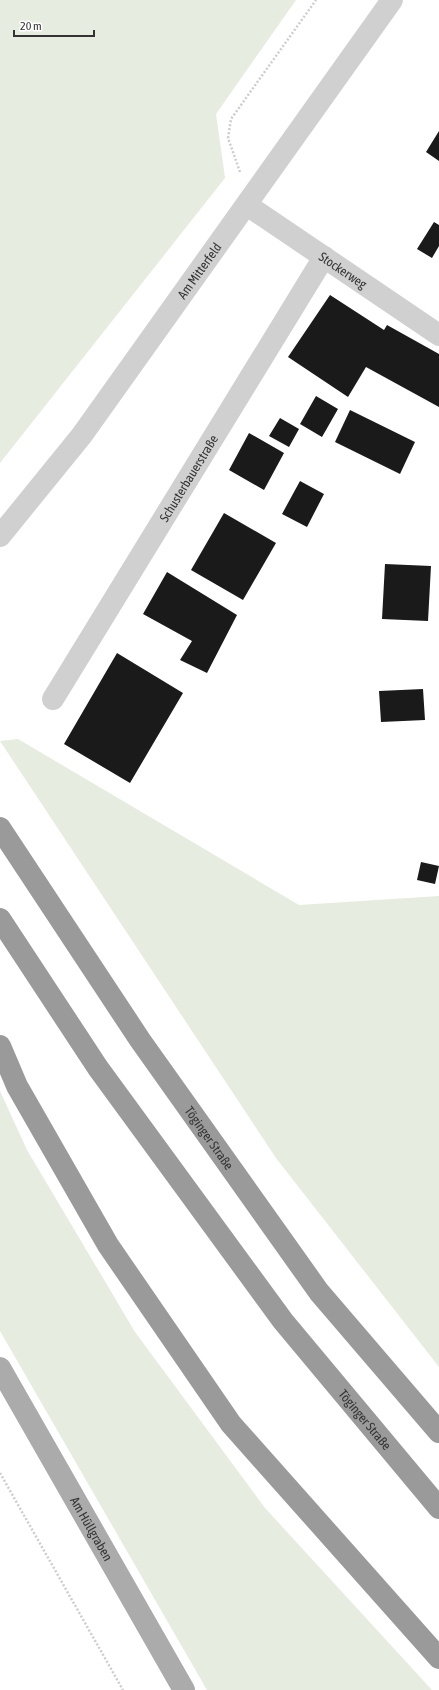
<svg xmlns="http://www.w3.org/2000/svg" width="439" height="1690" viewBox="0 0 439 1690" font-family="'Asap Condensed',sans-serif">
<rect width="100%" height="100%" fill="#fff"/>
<path fill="#e6ecdf" d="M0,0H296L216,114L225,178L0,463Z
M18,739L299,905L439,896V1367L276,1158L0,741Z
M0,1091L27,1150L135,1332L265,1508L432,1690H207L0,1331Z"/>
<path fill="#1a1a1a" d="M439,131V161L426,152Z
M434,222L439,225V246L432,258L417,249Z
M330,295L384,330L387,325L439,354V407L366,367L348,397L288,357Z
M316,396L338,409L322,437L300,424Z
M350,410L415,442L400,474L335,442Z
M280,418L299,429L289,447L269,436Z
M249,433L284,453L264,490L229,470Z
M300,481L324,494L307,527L282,514Z
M224,513L276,543L243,600L191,570Z
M385,564L431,566L428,621L382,619Z
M167,572L237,615L207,673L180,660L192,641L143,614Z
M117,653L183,693L130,783L64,744Z
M423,689L425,720L381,722L379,691Z
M421,862L439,866L435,884L417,880Z"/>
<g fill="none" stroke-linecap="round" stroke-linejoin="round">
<path stroke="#cdcdcd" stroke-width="2.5" stroke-dasharray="2 2" stroke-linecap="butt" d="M240,172L228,138L231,119L316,0
M0,1473L123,1690"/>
<g stroke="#d0d0d0" stroke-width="22">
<path id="s1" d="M247,205L439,335"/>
<path id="s2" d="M0,536L82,435L392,0"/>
<path id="s3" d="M53,699L324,257"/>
</g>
<path stroke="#ababab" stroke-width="22" id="s4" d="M0,1368L184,1690"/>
<g stroke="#9a9a9a" stroke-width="22">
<path id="s5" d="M0,828L140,1040L319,1292L439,1432"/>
<path id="s6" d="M0,919L98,1068L283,1321L439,1508"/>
<path d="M0,1046L17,1086L108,1245L231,1424L439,1658"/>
</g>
</g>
<g text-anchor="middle" stroke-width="4" stroke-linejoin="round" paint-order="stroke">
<g font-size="13" fill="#333" stroke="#fff">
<text dy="5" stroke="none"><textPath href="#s1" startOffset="116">Stockerweg</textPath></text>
<text dy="5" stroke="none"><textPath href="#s2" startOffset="332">Am Mitterfeld</textPath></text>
<text dy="5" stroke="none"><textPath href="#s3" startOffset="259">Schusterbauerstraße</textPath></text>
<text dy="5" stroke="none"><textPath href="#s5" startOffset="374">Töginger Straße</textPath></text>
<text dy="5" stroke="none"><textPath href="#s6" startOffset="620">Töginger Straße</textPath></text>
<text dy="5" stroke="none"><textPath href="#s4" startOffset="185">Am Hüllgraben</textPath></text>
</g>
</g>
<path d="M14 30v6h80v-6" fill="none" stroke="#333333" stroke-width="2"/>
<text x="20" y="30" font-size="12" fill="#333333" stroke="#ffffff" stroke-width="3" paint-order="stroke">20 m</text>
</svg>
